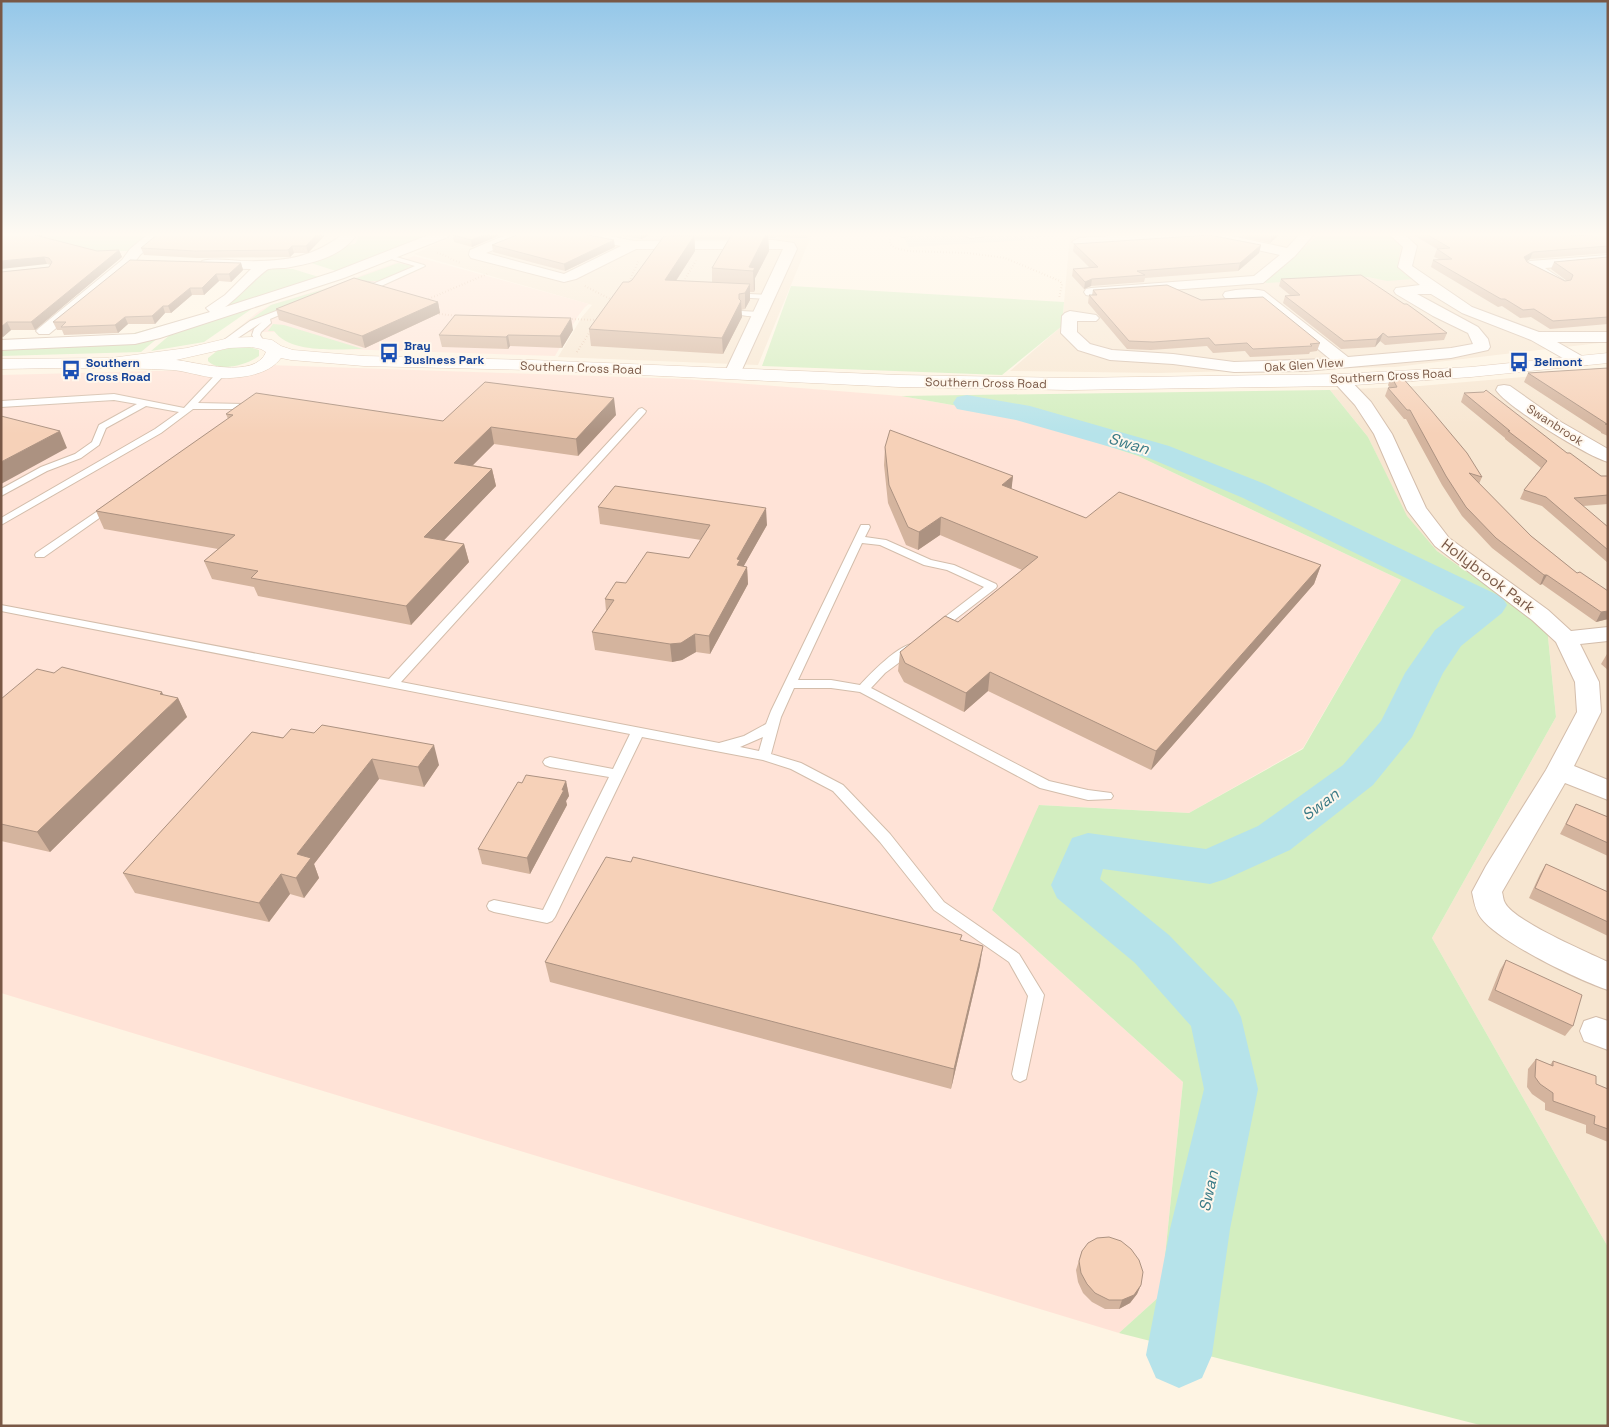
<svg xmlns="http://www.w3.org/2000/svg" width="1609" height="1427" viewBox="0 0 1609 1427" font-family="'Space Grotesk',sans-serif">
<rect width="100%" height="100%" fill="#fef4e3"/>
<path fill="#f7e6d1" d="M458,234H812L758,365L558,357L582,317L592,305L414,254Z
M1070,234H1608V342L1395,367L1158,373L1010,371L1062,326Z
M1608,368V1247L1432,938L1556,717L1547,627L1437,551L1406,516L1368,437L1330,390L1420,386L1557,374Z"/>
<path fill="#ffe3d7" d="M414,256L589,304L585,307L578,316L555,356L309,348L293,344L279,336L275,332H233L259,311L271,305L335,285Z
M268,365L684,379L901,396L1015,416L1138,456L1401,580L1303,748L1189,813L1040,805L992,910L1183,1082L1161,1295L1119,1333L1,993V375L232,369Z"/>
<path fill="#ede6de" d="M902,234H1070L1014,241L909,247Z"/>
<path fill="#d3eec0" d="M41,234H146L128,251H81Z
M360,234H436L346,269L336,271L308,262L343,246L355,244Z
M1320,234H1392L1401,244L1398,266L1405,274L1413,279L1387,281L1368,277L1266,283L1263,280L1270,277Z
M398,263L412,266L380,281H359L247,324L233,332L271,305L335,286Z
M265,268L293,269L322,278L134,337L127,335L213,311L234,300Z
M791,286L1064,302L1062,326L1002,375L762,366Z
M246,308H253L204,342L151,351L171,334Z
M273,324L284,325L363,349C337,349 291,354 274,331H268Z
M159,337L141,352L1,356V348Z
M242,345L259,350V356C247,365 219,373 208,361V358L217,351Z
M1330,390L1368,437L1407,516L1437,551L1547,627L1556,717L1432,938L1608,1247V1426H1484L1119,1333L1161,1295L1183,1082L992,910L1039,805L1189,813L1303,749L1401,580L1138,456L1015,416L901,396Z"/>
<g fill="none" stroke-linecap="round" stroke-linejoin="round">
<path fill="#b6e3ea" fill-rule="evenodd" d="M967,395L1030,406L1169,446L1265,484L1502,597L1507,605L1502,613L1461,646L1443,673L1412,737L1373,785L1290,850L1226,879L1210,884L1103,869L1100,879L1169,935L1233,1001L1241,1017L1258,1089L1230,1229L1212,1355L1202,1378L1179,1388L1156,1378L1146,1355L1170,1229L1204,1089L1191,1026L1135,963L1057,898L1051,885L1072,838L1088,833L1206,849L1258,826L1343,765L1381,721L1405,673L1435,630L1465,607L1243,498L1149,458L1016,420L957,409L953,403L957,397Z"/>
<defs>
<path id="lane" d="M899,234H922L902,237Z
M958,234H1001L971,238Z
M386,254L424,265L425,266L379,287L359,285L358,283L362,281L375,283L415,266L384,257L383,256Z
M730,293L768,295L772,297L768,299L733,297L729,295Z
M289,306L296,308L270,319L271,323L261,332L260,335L265,343L264,345H258L252,335L254,329L262,322L224,347L217,345L250,321Z
M741,311L760,312L764,314C759,318 748,316 741,315Z
M218,372L225,374L198,403L243,404L249,410L243,416H237L236,414L240,410L238,409H193L161,433L1,525V518L155,429L179,412L146,406L106,428L99,445L81,458L47,471L1,496V489L41,467L75,454L92,442L99,425L137,404L114,400L1,407V401L114,394L184,408Z
M642,408L646,411L645,413L401,682L719,743L744,736L766,724L771,711L861,525H869L870,527L865,537L886,540L931,560L954,565L996,584L997,586L996,588L940,631H932L930,629L932,627L984,587L947,570L924,565L880,545L862,543L798,680H831L860,685C870,674 902,641 916,644L918,647L916,650L885,673L871,688L1049,781L1088,790L1111,793L1113,796L1111,799L1088,800L1040,788L860,692L831,688H794L781,717L771,754L801,763L843,785L890,834L944,902L1019,954L1044,995L1026,1079L1020,1082L1014,1079L1012,1074L1028,996L1009,962L934,910L880,842L833,791L791,769L763,760L642,737L555,917L552,921L547,923L494,912L489,910L487,906L489,902L494,900L543,910L609,777L550,767L545,765L543,762L545,759L550,757L613,769L630,734L1,611V605L389,679L639,409ZM763,737L759,751L740,747Z
M111,502L116,505L115,507L44,557H36L35,555L36,553Z"/>
<path id="street" d="M148,234H163L140,255L132,266L49,334H39L36,331L39,328L122,260L130,249Z
M343,234H353L355,237C339,258 309,264 285,268C280,268 274,268 269,269C263,270 236,300 225,307L334,272L431,234H450L448,237L344,278L160,338L135,344L1,350V340L135,334L210,312L206,308L225,295L251,269L207,268L202,267L200,264L202,261C214,258 228,260 241,261C281,262 311,259 343,234Z
M508,234H526L524,237L486,253L564,274L621,246L574,237L572,234H599L634,241L773,240L794,243L797,249L740,374L738,378H726L724,374L783,249H636L576,279L564,282L471,258L469,255L470,250Z
M1138,234H1204L1197,238L1079,246L1072,242L1079,238Z
M1300,234H1314L1295,256L1263,283L1091,296L1086,295L1084,292L1086,289L1091,288L1254,276L1280,255L1222,242L1220,239L1222,236L1227,235L1287,248Z
M1389,234H1404L1417,246L1412,266L1472,307L1539,332H1608V342H1557L1587,359L1589,362L1587,365H1575L1531,340L1462,313L1431,294H1417L1478,327L1488,339L1490,347L1488,350L1451,358L1305,371L1234,372L1173,364L1110,360L1078,350L1061,333L1062,316L1065,313L1070,311L1096,315L1099,318L1096,321H1077V332L1090,344L1112,350L1173,354L1234,362L1330,359L1256,298H1225L1223,295L1225,292C1236,289 1253,288 1264,291L1348,357L1451,348L1473,344L1468,333L1433,316L1396,294L1394,291L1396,288L1420,285L1398,267L1403,247Z
M1608,255V263L1545,268L1563,280L1561,283L1556,284L1525,268L1523,265L1530,261Z
M1340,375L1346,376L1371,402L1392,434L1426,508L1449,538L1548,610L1571,631L1608,627V641L1580,644L1599,682L1601,712L1574,766L1608,780V800L1565,783L1502,892C1503,895 1503,900 1505,903C1514,921 1587,952 1608,962V990C1578,980 1499,942 1481,918C1475,910 1474,901 1472,892L1486,866L1546,770L1577,712L1575,682L1556,642L1532,620L1435,546L1407,510L1374,434L1355,405L1332,380L1334,376Z
M1504,385L1510,386L1561,422L1608,449V462C1587,456 1507,407 1496,390L1498,386Z
M1596,1017L1608,1021V1050L1584,1041L1580,1031L1584,1021Z"/>
<path id="secondary" d="M252,337L272,340L281,346L293,350L364,356L532,360L899,375L1070,378L1340,374L1471,367L1608,353V363L1471,377L1340,386L1070,390L899,387L532,370L364,366L291,360L281,358C270,373 248,377 230,378C210,380 192,372 173,370C116,367 58,368 1,369V359L111,358L187,348L229,338ZM252,347L261,349L266,352C255,380 196,362 176,360L229,348Z"/>
</defs>
<use href="#lane" stroke="#d3bdab" stroke-width="2"/>
<use href="#street" stroke="#d3bdab" stroke-width="2"/>
<use href="#secondary" stroke="#d7bda8" stroke-width="1"/>
<path stroke="#dcb49b" stroke-width="2" stroke-dasharray="0.5 2.5" stroke-linecap="butt" d="M1600,234L1608,238
M890,239V244L895,248L908,251L968,253L1005,258L1060,281L1062,284L1059,299
M437,253C446,255 452,260 461,263
M628,284L639,260
M682,284L697,259
M585,286L612,300
M426,300L487,274
M439,314L458,316
M569,319L597,320
M577,352L591,330"/>
<use href="#lane" fill="#fff" fill-rule="evenodd"/>
<use href="#street" fill="#fff" fill-rule="evenodd"/>
<use href="#secondary" fill="#fff" fill-rule="evenodd"/>
</g>
<path fill="#d4b49e" fill-rule="evenodd" d="M1,234H42L43,237L97,251L119,250L122,257L35,330H11L3,337H1V272L49,267L51,265L47,264Z
M326,234L308,253H294L290,257L197,258L144,255L141,248Z
M503,234L472,247L454,242L453,235Z
M611,234H653L641,239Z
M673,234H809L807,238L776,237L775,238H768L769,251L755,278V289L754,292H750V300L745,309L741,310L742,317L723,354L591,346L589,329L629,282L632,280L673,236ZM695,239H729L712,268V282L676,281L695,251Z
M1242,234H1279V235L1270,243L1242,237Z
M1412,234H1568L1572,236H1608V253L1530,259L1526,261L1527,262L1565,281H1567L1551,269L1554,262L1608,257V324L1550,329L1531,317L1520,318L1502,306L1498,307L1431,267L1433,260L1439,259L1434,257L1437,249Z
M1074,244L1261,245L1259,253L1238,271L1145,278L1144,282L1091,286L1084,289L1072,276L1073,269L1090,268L1073,251Z
M492,245L615,247L565,271L493,252Z
M241,263L243,270L231,282L219,281L204,295H192L171,313H165L155,324H128L118,333L64,335L62,330H57L53,322Z
M1281,279L1447,333L1444,340L1385,345L1380,341L1375,347L1341,349L1283,303L1285,296L1290,295L1279,286Z
M1093,290L1201,300L1320,343L1317,351L1310,352L1309,354L1250,357L1245,351L1213,353L1207,346L1151,350L1127,349L1088,303L1089,295H1092Z
M438,302L440,313L365,348L279,320L276,309Z
M573,330L562,348L510,346L508,349L442,347L439,335Z
M1608,368V436L1601,433V432L1524,382L1528,373Z
M1391,376L1482,477L1479,484L1531,536L1577,573L1608,591V619L1596,622L1542,584L1540,585L1492,548L1462,516L1442,485L1406,419H1404L1385,396L1388,388L1389,387L1388,385Z
M1464,393L1567,453L1601,476H1608V504L1583,506L1608,527V563L1542,506L1520,499L1524,490L1541,468L1505,439V438L1461,402Z
M226,414L443,421L616,415L578,456L494,444L473,465L492,469L496,486L443,540L464,544L469,562L411,625L258,596L254,587L212,579L204,561L218,549L104,529L96,511L228,419Z
M885,447L1013,476L1011,489L1086,518L1321,565L1314,584L1151,770L988,691L964,712L904,682L898,671L900,652L958,622L1022,570L940,535L918,550L906,545L888,503L884,465Z
M598,507L767,525L743,567H747L748,584L710,654L696,652L682,660L672,662L595,650L592,632L606,611L605,599L626,583L689,558L701,540L600,524Z
M1607,654H1608V670L1601,664Z
M163,695L178,698L187,717L50,852L1,841V699Z
M252,732L439,765L424,787L379,779L314,864L319,878L304,898L290,894L269,922L135,893L123,873Z
M566,781L569,796L566,801L567,805L530,874L482,864L478,849L522,783Z
M1576,804L1608,817V856L1560,834Z
M1546,864L1608,892V936L1529,898L1540,874Z
M961,940L980,965L951,1089L550,982L545,962Z
M1506,960L1573,1026L1565,1036L1488,1000L1500,970Z
M1536,1059L1550,1065L1553,1061L1596,1084L1608,1089V1142L1586,1133V1125L1545,1110V1103L1532,1094L1527,1087L1528,1069Z
M1082,1251L1141,1285L1137,1294L1130,1303L1119,1309H1105L1092,1302L1083,1293L1078,1282L1076,1270Z"/>
<path fill="#ac9281" d="M37,234H42L44,240L35,235Z
M317,234H326L308,253L306,246Z
M486,234H503L472,247L471,240Z
M641,234H653L641,239Z
M766,234H768L769,251L755,278V289L754,292L753,271L749,267Z
M1274,234H1279V235L1270,243L1272,236Z
M694,236L695,251L666,296L665,280Z
M614,240L615,247L565,271L564,264Z
M1261,245L1259,253L1238,271L1240,263Z
M292,246L294,253L290,257L288,250Z
M119,250L122,257L35,330L31,322Z
M1533,252L1530,259L1521,265L1524,257Z
M44,257L47,264L1,269V261Z
M241,263L243,270L231,282L229,274Z
M216,274L219,281L204,295L202,288Z
M1092,279L1091,286L1084,289L1085,282Z
M750,284V300L745,309V293Z
M190,288L192,295L171,313L168,306Z
M739,294V304L741,301L742,317L723,354L722,338L739,299Z
M438,302L440,313L365,348L362,336Z
M163,306L165,313L155,324L152,316Z
M125,317L128,324L118,333L115,325Z
M571,318L573,330L562,348L560,336Z
M7,322L11,330L3,337L1,333V327Z
M1383,333L1380,341L1375,347L1377,339Z
M508,335L510,346L508,349L506,337Z
M614,398L616,415L578,456L576,439Z
M491,427L494,444L458,480L454,463Z
M60,431L67,448L1,484V462Z
M492,469L496,486L429,556L424,537Z
M1013,476L1011,494L1002,485Z
M766,508L767,525L741,571L738,583L737,559Z
M941,517L940,535L918,550L919,532Z
M464,544L469,562L411,625L406,606Z
M1321,565L1314,584L1151,770L1156,751Z
M747,567L748,584L710,654L709,636Z
M1544,575H1547L1542,584L1540,585Z
M1608,611V619L1596,622L1601,612Z
M695,634L696,652L682,660L672,662L670,644Z
M990,672L988,691L964,712L966,693Z
M162,692L169,707L178,698L187,717L50,852L37,832Z
M434,745L439,765L424,787L418,767Z
M372,759L379,779L314,864L319,878L304,898L296,878L297,854Z
M566,781L569,796L566,801L567,805L530,874L527,858Z
M281,874L290,894L269,922L259,903Z
M983,946L980,965L951,1089L954,1069Z
M1141,1285L1137,1294L1130,1303L1119,1309L1122,1300Z"/>
<path fill="#f6d1b8" stroke="#ac9281" d="M1,234H37L35,235L97,251L119,250L31,322H7L1,327V272L49,267L52,262L49,258L44,257L1,261Z
M158,234H317L306,246H292L288,250L195,251L141,248Z
M457,234H486L471,240L453,235Z
M519,234H583L614,240L564,264L492,245Z
M732,234H766L749,267L755,268L753,271L712,268Z
M1426,234H1568L1572,236L1605,234L1608,236V246L1533,252L1524,257L1527,262L1565,281L1571,280L1573,275L1554,262L1608,257V317L1553,321L1534,309L1523,310L1505,299H1501L1433,260L1452,259L1437,249L1450,248Z
M1209,235L1261,245L1240,263L1137,271L1145,275L1092,279L1085,282L1073,269L1098,267L1074,244Z
M664,236H694L665,280L750,284L745,293L739,294V299L741,301L722,338L589,329L623,282H629L632,280Z
M130,260L241,263L229,274H216L202,288H190L168,306H163L152,316L125,317L115,325L61,327L66,322H53Z
M1361,275L1404,304H1407L1447,333L1388,337L1383,333L1377,339L1344,341L1285,296L1300,295L1281,279Z
M354,278L438,302L362,336L276,309Z
M1167,285L1201,300L1263,297L1320,343L1310,344L1312,346L1253,349L1247,343L1215,345L1209,338L1153,342L1129,341L1089,295H1097L1093,290Z
M455,315L571,318L560,336L508,335L506,337L439,335Z
M1608,368V425L1605,424H1607L1528,373Z
M1391,376H1401L1431,410L1467,453L1482,477L1469,473L1531,536L1577,573L1580,572L1608,591V611L1601,612L1547,575H1544L1496,538L1466,507L1446,476L1410,410H1407L1388,388L1397,387Z
M485,382L614,398L576,439L491,427L454,463L492,469L424,537L464,544L406,606L251,578L258,571L204,561L235,535L96,511L233,415L226,414L256,393L443,421Z
M1486,390L1567,453H1570L1601,476H1608V495L1574,498L1608,527V550L1546,497L1524,490L1547,461L1508,431H1510L1464,393L1484,392Z
M1,416L60,431L1,462Z
M890,430L1013,476L1002,485L1086,518L1119,492L1321,565L1156,751L990,672L966,693L905,663L900,652L945,616L958,622L1038,557L941,517L919,532L908,527L889,485L885,447Z
M615,486L766,508L737,559L740,560L737,565L747,567L709,636L695,634L681,643L670,644L592,632L614,600L605,599L616,582L626,583L647,552L689,558L710,525L598,507Z
M62,667L162,692L160,694L178,698L37,832L1,824V699L37,669L54,673Z
M322,725L434,745L418,767L372,759L297,854L311,858L296,878L281,874L259,903L123,873L252,732L283,738L291,729L314,733Z
M526,775L566,781L562,790H564L527,858L478,849L518,782L522,783Z
M1576,804L1608,817V843L1566,824Z
M606,857L631,862L633,857L962,935L960,940L983,946L954,1069L545,962Z
M1546,864L1608,892V922L1535,888Z
M1506,960L1582,995L1573,1026L1495,990Z
M1536,1059L1553,1066V1061L1596,1076V1084L1608,1089V1129L1594,1124L1595,1116L1553,1101V1093L1540,1084L1535,1077Z
M1109,1237L1121,1241L1131,1249L1139,1260L1143,1272L1141,1285L1134,1295L1122,1300H1109L1095,1293L1087,1284L1081,1273L1079,1261L1082,1251L1088,1243L1097,1238Z"/>
<linearGradient id="sky" x2="0" y2="1"><stop stop-color="#94c7e9"/><stop offset="0.54" stop-color="#fffaf2"/><stop offset="1" stop-color="#fffaf2" stop-opacity="0"/></linearGradient>
<rect width="1609" height="434" fill="url(#sky)"/>
<defs>
<symbol id="bus-bare" viewBox="-9 -9 18 18"><path d="M-5-6H5V4H4V6H2V4H-2V6H-4V4H-5ZM-3.5-4V0h7V-4ZM-3.5 1.2v1.5H-2V1.2ZM2 1.2v1.5H3.5V1.2Z" fill="#1a4fb4" stroke="#fff7ec" stroke-width="2.5" paint-order="stroke"/></symbol>
</defs>
<g fill-rule="evenodd">
<use href="#bus-bare" x="375" y="339" width="28" height="28"/>
<use href="#bus-bare" x="1505" y="348" width="28" height="28"/>
<use href="#bus-bare" x="57" y="356" width="28" height="28"/>
</g>
<g text-anchor="middle" stroke-width="4" stroke-linejoin="round" paint-order="stroke">
<g font-size="12" font-weight="bold" fill="#164399" stroke="#fff7ec" text-anchor="start">
<text x="404" y="350">Bray<tspan x="404" dy="14">Business Park</tspan></text>
<text x="1534" y="366">Belmont</text>
<text x="86" y="367">Southern<tspan x="86" dy="14">Cross Road</tspan></text>
</g>
<g font-size="12" fill="#795846" stroke="#fff7ec">
<text transform="translate(1304 365) rotate(-4)" y="4">Oak Glen View</text>
<text transform="translate(581 368) rotate(2)" y="4">Southern Cross Road</text>
<text transform="translate(1391 376) rotate(-3)" y="4">Southern Cross Road</text>
<text transform="translate(986 383) rotate(1)" y="4">Southern Cross Road</text>
<text transform="translate(1555 425) rotate(33)" y="4">Swanbrook</text>
</g>
<g font-size="15" fill="#795846" stroke="#fff7ec">
<text transform="translate(1488 576) rotate(37)" y="5">Hollybrook Park</text>
</g>
<g font-size="16" font-style="italic" fill="#3b7b87" stroke="#fff7ec">
<text transform="translate(1129 443) rotate(16)" y="6">Swan</text>
<text transform="translate(1320 804) rotate(-37)" y="6">Swan</text>
<text transform="translate(1208 1191) rotate(-78)" y="6">Swan</text>
</g>
</g>
<rect width="1609" height="1427" fill="none" stroke="#795846" stroke-width="5"/>
</svg>
